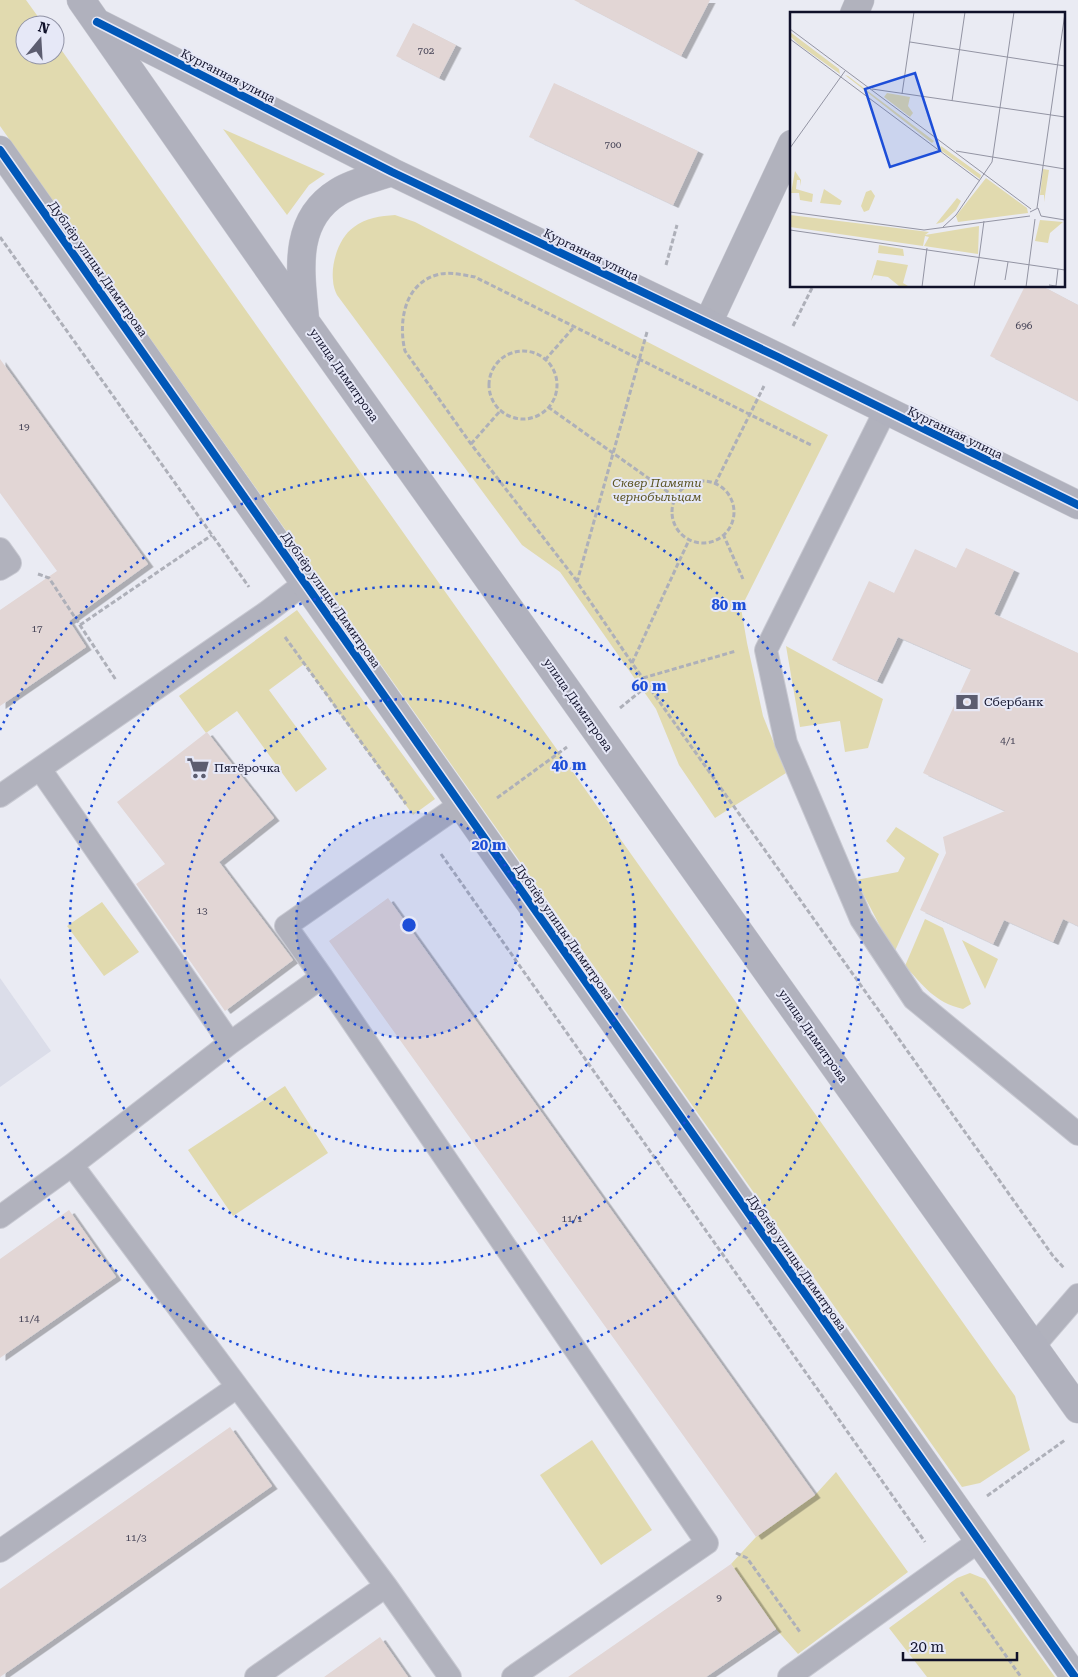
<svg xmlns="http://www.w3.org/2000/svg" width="1078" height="1677" viewBox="0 0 1078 1677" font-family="'Roboto Serif',serif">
<defs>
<filter id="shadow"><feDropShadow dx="5.5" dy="3" stdDeviation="0" flood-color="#0004"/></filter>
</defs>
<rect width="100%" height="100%" fill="#eaebf3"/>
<path fill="#dbdde9" d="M0,978L51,1051L0,1087Z"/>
<path fill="#e1daaf" d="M0,0H26L44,25H25V55H55V41L1015,1396L1030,1450L980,1483L962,1487L0,126Z
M223,129L325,174L309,185L287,215Z
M395,215L415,222L828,435L741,608L747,643L763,716L786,773L715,818L679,765L656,709L560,572L522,545L337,295C335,291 333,285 333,280C331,263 339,237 354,227C365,218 381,216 395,215Z
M297,610L435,799L413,815L304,664L269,690L327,769L296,792L237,711L206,733L179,696Z
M786,646L883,699L868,748L845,752L840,721L800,727Z
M896,827L939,854L894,953L856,880L898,872L905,858L886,841Z
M102,902L139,952L104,976L67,926Z
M925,919L943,928L971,1004L963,1009C934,1002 924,986 905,966Z
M962,940L998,959L985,989Z
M285,1086L328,1153L233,1216L188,1150Z
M592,1440L652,1530L601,1565L540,1475Z
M836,1472L908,1572L798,1654L776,1629L731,1564L756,1537L815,1495Z
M970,1573L985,1579L1055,1677H927L889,1628L957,1578Z"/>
<path fill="#e2d6d5" filter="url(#shadow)" d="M574,0H710L681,56Z
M413,23L456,45L439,78L396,56Z
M554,83L698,151L673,205L529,137Z
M1025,286H1042L1078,305V401L990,356Z
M0,359L148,564L69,621L86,647L0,706V610L57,571L0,493Z
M966,548L1014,570L994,614L1078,653V926L1063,919L1053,942L1004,920L993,944L920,910L946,853L943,837L1005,811L923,773L971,669L898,637L877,681L832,660L869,581L894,593L915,549L956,568Z
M207,732L274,818L219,862L293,960L225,1011L136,884L165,864L117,802Z
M388,898L815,1495L756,1537L329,941Z
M69,1210L116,1277L0,1358V1259Z
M230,1427L272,1486L0,1677V1589Z
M731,1564L776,1629L706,1677H568Z
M380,1637L408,1677H324Z"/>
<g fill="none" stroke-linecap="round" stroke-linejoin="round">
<defs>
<path id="lane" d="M885,411L766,650L786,743L861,919L914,999L1078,1134
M0,549L10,563L0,569
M40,769L230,1043L322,977L707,1543L513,1677
M0,796L267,612L305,583
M322,977L286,926L461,804
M72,1165L230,1043
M0,1217L72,1165L386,1586L450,1677
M1033,1347L1078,1295
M0,1551L237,1387
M256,1677L386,1586
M789,1677L979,1541"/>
<path id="street" d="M854,14L860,0
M0,150L1075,1677
M708,323L792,144"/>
<path id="secondary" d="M81,0L305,321L1078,1409
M100,24L392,172L778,357L1078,505
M305,319C301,274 291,221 338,192C354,182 374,178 392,172"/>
</defs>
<use href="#lane" stroke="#c8c9d2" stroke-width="24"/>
<use href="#street" stroke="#c8c9d2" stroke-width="29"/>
<use href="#secondary" stroke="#c8c9d2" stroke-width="29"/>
<path stroke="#aeb0b9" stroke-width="3" stroke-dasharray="5 2.5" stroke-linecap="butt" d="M0,237L249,587
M666,265L677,225
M793,326L813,286
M647,332L577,582L632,663L1053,1256L1064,1268
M489 385a34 34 0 1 1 68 0a34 34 0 1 1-68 0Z
M545,360L574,327
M548,407L675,497
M471,444L501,410
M672 512a31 31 0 1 1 62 0a31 31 0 1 1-62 0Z
M715,484L764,386
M723,534L743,579
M38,574L49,578L116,680
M577,581L471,444L405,351C398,322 404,282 440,274C451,272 464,275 475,277L811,445
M80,625L212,535
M285,637L406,804
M632,663L689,540
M643,678L736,651
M620,708L648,685
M497,798L567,747
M441,854L925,1542
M987,1496L1065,1440
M736,1553L747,1558L800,1632
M961,1592L1021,1677"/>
<use href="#lane" stroke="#b1b2bd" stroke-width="22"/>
<use href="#street" stroke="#b1b2bd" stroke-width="28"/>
<use href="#secondary" stroke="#b0b1bd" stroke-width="28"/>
<defs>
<path id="cycleway" d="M97,22L392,172L778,357L1078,505
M0,150L1075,1677"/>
</defs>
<use href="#cycleway" stroke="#e6e8f7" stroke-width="11"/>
<use href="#cycleway" stroke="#0057b8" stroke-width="8"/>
</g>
<circle cx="409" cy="925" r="113" fill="#1d4ed8" fill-opacity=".12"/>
<g fill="none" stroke="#1d4ed8" stroke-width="2.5" stroke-dasharray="2.5 5">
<circle cx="409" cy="925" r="113"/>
<circle cx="409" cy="925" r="226"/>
<circle cx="409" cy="925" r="339"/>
<path d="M0 730A453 453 0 1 1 0 1120"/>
</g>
<defs>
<symbol id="bank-bare" viewBox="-9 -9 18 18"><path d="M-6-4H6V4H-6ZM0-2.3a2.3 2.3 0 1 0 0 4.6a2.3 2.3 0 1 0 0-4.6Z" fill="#5c5d70" stroke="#e6e8f7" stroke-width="2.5" paint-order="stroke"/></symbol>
<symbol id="supermarket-bare" viewBox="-9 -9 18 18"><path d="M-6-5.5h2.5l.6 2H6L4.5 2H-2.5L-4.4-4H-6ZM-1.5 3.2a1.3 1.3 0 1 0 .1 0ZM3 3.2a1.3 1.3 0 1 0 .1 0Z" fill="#5c5d70" stroke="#e6e8f7" stroke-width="2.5" paint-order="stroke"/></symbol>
</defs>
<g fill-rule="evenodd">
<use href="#bank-bare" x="951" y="686" width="32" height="32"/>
<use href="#supermarket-bare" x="182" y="752" width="32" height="32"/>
</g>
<g text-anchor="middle" stroke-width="4" stroke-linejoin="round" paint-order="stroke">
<g font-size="10" fill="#444255">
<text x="426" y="54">702</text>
<text x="613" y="148">700</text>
<text x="1024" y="329">696</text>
<text x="24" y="430">19</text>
<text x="37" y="632">17</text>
<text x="1008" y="744">4/1</text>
<text x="202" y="914">13</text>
<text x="572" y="1222">11/1</text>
<text x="29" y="1322">11/4</text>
<text x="136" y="1541">11/3</text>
<text x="719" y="1601">9</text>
</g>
<g font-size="12" fill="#10112a" stroke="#e6e8f7">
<text transform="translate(228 76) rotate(27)" y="4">Курганная улица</text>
<text transform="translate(591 255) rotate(26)" y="4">Курганная улица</text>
<text transform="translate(98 269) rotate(55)" y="4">Дублёр улицы Димитрова</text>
<text transform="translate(344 375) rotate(55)" y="4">улица Димитрова</text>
<text transform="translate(955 433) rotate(26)" y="4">Курганная улица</text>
<text transform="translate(331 600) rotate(55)" y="4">Дублёр улицы Димитрова</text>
<text transform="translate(578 705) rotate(55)" y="4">улица Димитрова</text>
<text transform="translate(564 932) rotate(55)" y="4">Дублёр улицы Димитрова</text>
<text transform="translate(813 1036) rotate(55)" y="4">улица Димитрова</text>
<text transform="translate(797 1263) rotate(55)" y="4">Дублёр улицы Димитрова</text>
</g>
<g font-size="12" font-style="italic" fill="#5b5423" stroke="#e6e8f7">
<text x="657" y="487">Сквер Памяти<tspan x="657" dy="14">чернобыльцам</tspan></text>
</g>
<g font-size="12" fill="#10112a" stroke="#e6e8f7" text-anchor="start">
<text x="984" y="706">Сбербанк</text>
<text x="214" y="772">Пятёрочка</text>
</g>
</g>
<g transform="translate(790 12)">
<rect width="275" height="275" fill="#eaebf3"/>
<path d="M0,20L49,57L50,62L8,32L0,24ZM55,63L58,64L144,129L142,131ZM97,81L120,85L118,94L123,101L120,105L94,85ZM151,134L191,163L190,167L149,137ZM253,157L259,158L254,190V183H250ZM5,159L11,168V174L10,168H7L6,177L23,182L22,190L10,188L9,181H1ZM196,166L237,196L238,201L168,210L166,204ZM34,177L52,189L50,193L30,191ZM81,178L85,184L79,198L74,200L71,194L76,180ZM167,186L171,189L166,198L153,210L146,212ZM0,203L139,220L135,223L189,214L188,242L134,234L139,225L135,224L133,234L0,215ZM250,208L273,210L260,221L258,231L245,229ZM89,233L113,237L114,244L88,241ZM87,248L118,253L113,271L118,274H109L98,265L84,263L81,269Z" fill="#e1daaf"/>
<path fill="none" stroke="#9394a3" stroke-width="1" d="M0,17L241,197M0,27L190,169M120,30L275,54M82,77L275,105M112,82L124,0M162,89L175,0M0,136L55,59M166,139L275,157M247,196L275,1M0,200L134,218L240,204M240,200L248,196L251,204M251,204L275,208M153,215L166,203L202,150L224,0M0,218L275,258M189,246L194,209M215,268L218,250M259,273L266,274L268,257M132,275L137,236M184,275L189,246M236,275L245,207"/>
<path fill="#1d4ed8" fill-opacity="0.15" stroke="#1d4ed8" stroke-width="2.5" d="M125,61L150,139L100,155L75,77Z"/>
<rect width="275" height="275" fill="none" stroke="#10112a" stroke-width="2.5"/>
</g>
<circle cx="409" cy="925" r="8" fill="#1d4ed8" stroke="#e6e8f7" stroke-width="2.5"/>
<g font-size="15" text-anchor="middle" font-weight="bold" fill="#1d4ed8" stroke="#e6e8f7" stroke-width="4" stroke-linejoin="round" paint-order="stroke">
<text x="729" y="610">80 m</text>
<text x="649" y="691">60 m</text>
<text x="569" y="770">40 m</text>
<text x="489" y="850">20 m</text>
</g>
<g transform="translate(40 40) rotate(18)"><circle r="24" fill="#e6e8f7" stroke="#9092a5"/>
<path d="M0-4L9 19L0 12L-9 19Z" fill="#5c5d70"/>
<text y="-8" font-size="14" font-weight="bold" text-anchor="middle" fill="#10112a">N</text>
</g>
<path d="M903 1652v8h114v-8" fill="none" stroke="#10112a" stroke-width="2.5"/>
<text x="910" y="1652" font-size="15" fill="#10112a" stroke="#e6e8f7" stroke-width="4" paint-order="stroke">20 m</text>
</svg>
